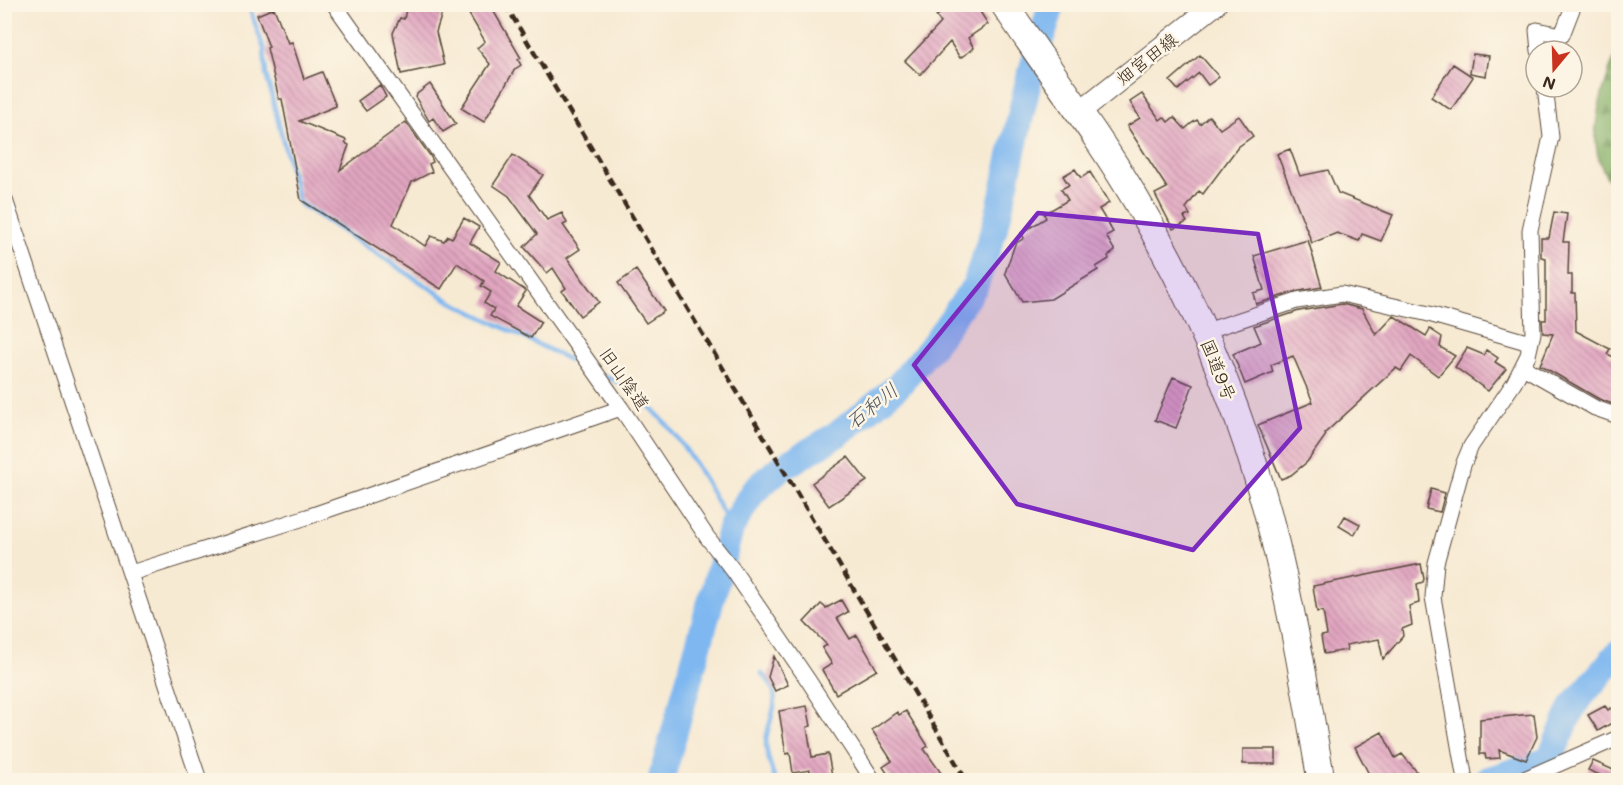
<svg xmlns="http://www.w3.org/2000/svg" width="1623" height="785" viewBox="0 0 1623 785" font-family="Mali,'Klee One',sans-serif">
<defs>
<pattern id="forest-firs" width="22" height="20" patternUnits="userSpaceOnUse" patternTransform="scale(1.5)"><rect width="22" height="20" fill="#85b068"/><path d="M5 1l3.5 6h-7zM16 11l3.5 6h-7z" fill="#6e8f55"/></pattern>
<pattern id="building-back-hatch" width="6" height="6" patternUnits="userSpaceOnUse" patternTransform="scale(1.5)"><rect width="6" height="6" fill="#e2a6c1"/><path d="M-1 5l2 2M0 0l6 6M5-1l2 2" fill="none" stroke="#b8879c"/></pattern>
</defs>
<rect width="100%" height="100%" fill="#fcf5e5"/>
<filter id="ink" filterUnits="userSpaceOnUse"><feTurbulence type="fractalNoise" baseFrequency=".0167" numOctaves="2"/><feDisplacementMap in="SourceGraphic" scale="12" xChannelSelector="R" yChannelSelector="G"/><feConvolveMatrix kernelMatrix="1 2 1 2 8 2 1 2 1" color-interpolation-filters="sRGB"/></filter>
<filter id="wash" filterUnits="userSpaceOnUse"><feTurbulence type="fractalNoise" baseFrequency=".008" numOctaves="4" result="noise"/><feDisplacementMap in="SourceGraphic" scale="24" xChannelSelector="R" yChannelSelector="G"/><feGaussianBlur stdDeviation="1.35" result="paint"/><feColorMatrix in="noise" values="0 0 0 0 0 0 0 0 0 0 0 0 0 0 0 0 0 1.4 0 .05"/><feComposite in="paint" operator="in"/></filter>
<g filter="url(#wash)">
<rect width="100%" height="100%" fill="#f7ead3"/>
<path fill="url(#forest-firs)" stroke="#606d43" stroke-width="1.5" d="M1618,47V191C1577,151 1602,92 1618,47Z"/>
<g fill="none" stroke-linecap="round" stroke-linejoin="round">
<path stroke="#7fb8f0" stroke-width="4.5" d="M248,4L264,49L266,74L299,203L450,301L586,368
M605,376C666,403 701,472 731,528
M762,674C788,696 766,721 766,743C766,755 772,769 775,780"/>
<path stroke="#7fb8f0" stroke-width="27" d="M661,780L731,528L753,492L778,470L838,434L898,386L930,349L975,286L997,220L1028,83L1052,4
M1487,780L1543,762L1551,756L1573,706L1618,653"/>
</g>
<g id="blocks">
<path fill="url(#building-back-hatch)" d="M407,4H445L436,32L444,65L401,74L393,33L400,18L404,19Z
M463,4H508L494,12L521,58L518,60L521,65L515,69L484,122L461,108L490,64L477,48L485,41Z
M938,4H975L988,24L968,38L974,48L973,49L960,58L950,42L920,75L905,61L941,23L936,16L943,12Z
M274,8L288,43L292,42L304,79L322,72L336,106L299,121L346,140L345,143L349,145L340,170L406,122L431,157L433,162L429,164L432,172L412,182L393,224L425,246L431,236L444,241L448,236L452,238L464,218L479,227L470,243L501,262L496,271L526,291L516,306L541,322L531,338L490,316L494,309L484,303L491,292L481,286L484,281L457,263L441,289L301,200L282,99H279L267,48L269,47L257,15Z
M1473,54L1489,56L1486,76L1470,73Z
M1200,55L1219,77L1208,85L1199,73L1178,90L1170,81Z
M1453,64L1473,77L1451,110L1431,97Z
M430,84L456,124L443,132L433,118L429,121L416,98L417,94Z
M380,85L386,97L366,111L358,101Z
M1142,94L1160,120L1164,117L1168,122L1174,117L1185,129L1192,123L1197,120L1200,124L1209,116L1220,129L1239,116L1253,136L1238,147L1203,194L1199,191L1186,208L1190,215L1184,217L1187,222L1173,229L1155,194L1167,188L1127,126L1140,118L1130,102Z
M1290,149L1300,176L1328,170L1338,193L1393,215L1381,241L1362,234L1359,241L1337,233L1312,243L1277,154Z
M513,155L543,175L529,195L547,220L562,213L567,223L563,225L580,249L567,258L599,302L580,316L562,291L566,288L553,268L547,273L524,247L537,234L509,196L493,185Z
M1075,169L1081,178L1090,172L1109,203L1099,209L1113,232L1106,236L1115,251L1108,256L1109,259L1096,267L1098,270L1051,299L1022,302L1005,273L1015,244L1024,238L1021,233L1046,218L1044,214L1068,200L1061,189L1069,185L1063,176Z
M1554,212L1567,214L1563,242H1569L1568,275H1572V293H1575L1576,331L1610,349L1607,354L1618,359V406L1599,399L1540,365L1553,334L1543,333L1542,320H1546V258L1541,257V238H1549Z
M1308,240L1322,287L1294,292L1256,304L1253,293L1264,290L1254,256Z
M636,270L664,311L646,323L618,283Z
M1342,304L1362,309L1376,335L1394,316L1426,336L1430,329L1442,337L1440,347L1455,356L1438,376L1411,356L1401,371L1396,368L1325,433L1326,435L1307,462L1291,475L1281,479L1258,425L1313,402L1293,356L1271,365L1273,372L1245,384L1233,354L1261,342L1254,326L1299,311Z
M1467,348L1484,355L1486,350L1498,358L1495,362L1506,369L1488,391L1455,367Z
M1173,377L1193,385L1176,428L1155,420Z
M848,457L867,481L829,506L812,483Z
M1431,489L1445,493L1440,512L1426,509Z
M1345,516L1360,524L1354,535L1339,526Z
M1421,564L1424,579L1423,582L1417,584L1419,603L1409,606L1412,625L1402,629L1403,636L1383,659L1379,639L1346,645L1347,650L1324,654L1321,636L1327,635L1323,611L1317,612L1313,586Z
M841,600L848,612L837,618L850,639L857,635L877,670L836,694L822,670L832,664L822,648L827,645L804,622L821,604L826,608Z
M774,656L788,685L775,691L768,677Z
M807,706L811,726L807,727L812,757L828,754L832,776L812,779L810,770L793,773L790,753L786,754L779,711Z
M1605,706L1608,710L1611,708L1617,720L1598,731L1588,715Z
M906,711L928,746L924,749L946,780H892L883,767L892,761L872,730L897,712L899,715Z
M1534,714L1537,737L1526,760L1499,750L1500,758L1486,759L1485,754H1480V719Z
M1382,732L1395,758L1402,754L1417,772L1415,774L1420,780H1372L1355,747Z
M1243,749H1276V764H1243Z
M1593,761L1616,771L1611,780L1588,770Z"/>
</g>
</g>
<g filter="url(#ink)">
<use href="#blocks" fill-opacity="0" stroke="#574739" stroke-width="1.5"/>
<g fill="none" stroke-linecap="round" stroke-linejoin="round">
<defs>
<path id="street" d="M334,4L621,408L707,537L733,570L808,680L873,780
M1539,51L1537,30L1562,35L1574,4
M4,197L199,780
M1203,332L1297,301L1342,294L1429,314L1530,343
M1523,367L1595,408L1618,416
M131,573L307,517L621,408
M1465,780L1433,597L1436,563L1463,465L1471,446L1514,383L1528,355L1533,333L1530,230L1551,137L1545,87
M1522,780L1618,738"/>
<path id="secondary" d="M1078,113L1216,4"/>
<path id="highway" d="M1004,4C1048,70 1097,133 1136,200C1193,297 1239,405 1268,514C1291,602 1306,691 1321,780"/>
</defs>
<use href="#street" stroke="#574739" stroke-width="17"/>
<use href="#secondary" stroke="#574739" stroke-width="23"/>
<use href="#highway" stroke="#574739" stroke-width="29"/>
<use href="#street" stroke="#fff" stroke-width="15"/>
<use href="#secondary" stroke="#fff" stroke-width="21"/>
<use href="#highway" stroke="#fff" stroke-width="27"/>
<path stroke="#3b2a1e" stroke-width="4.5" stroke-dasharray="9 4.5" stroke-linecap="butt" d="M505,4L757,425L966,780"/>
</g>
</g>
<path fill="#7b2cbf" fill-opacity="0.2" stroke="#7b2cbf" stroke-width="4.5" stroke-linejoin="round" d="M1038,213L1258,234L1300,428L1193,550L1017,504L914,365Z"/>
<g text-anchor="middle" stroke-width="5" stroke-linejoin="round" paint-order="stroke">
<g font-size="18" fill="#3b2a1e" stroke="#fcf5e5">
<text transform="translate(1147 59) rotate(-38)" y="6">畑宮田線</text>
<text transform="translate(1218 370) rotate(68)" y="6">国道9号</text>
<text transform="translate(624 379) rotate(55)" y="6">旧山陰道</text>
</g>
<g font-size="20" font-style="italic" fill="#4f555d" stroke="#fcf5e5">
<text transform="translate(872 406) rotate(-39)" y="7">石和川</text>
</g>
</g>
<rect width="1623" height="785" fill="none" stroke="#fcf5e5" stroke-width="24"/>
<g transform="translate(1554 69) rotate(199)"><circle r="28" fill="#fcf5e5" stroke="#afa495" stroke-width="1.5"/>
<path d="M0-4.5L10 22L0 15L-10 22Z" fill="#c8321e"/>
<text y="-9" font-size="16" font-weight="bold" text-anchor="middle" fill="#3b2a1e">N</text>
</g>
</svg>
